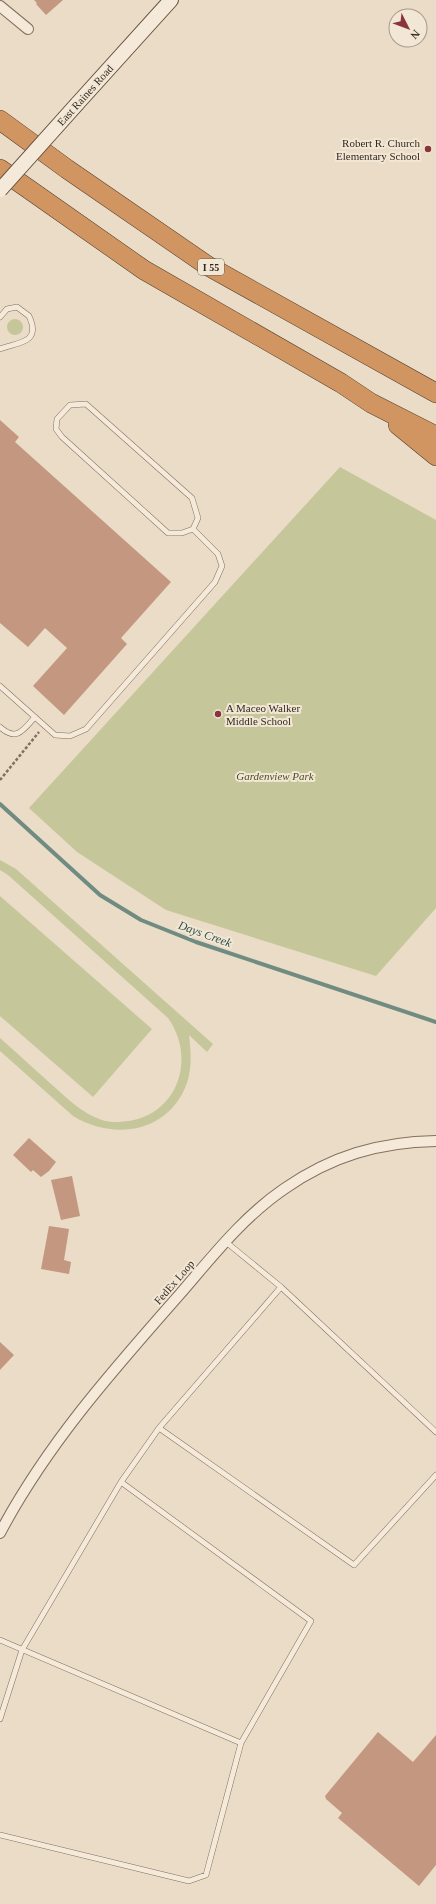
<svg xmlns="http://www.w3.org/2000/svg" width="436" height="1904" viewBox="0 0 436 1904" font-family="Georgia,serif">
<rect width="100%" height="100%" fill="#eadcc6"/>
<path fill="#c5c79b" d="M7 327a8 8 0 1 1 16 0a8 8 0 1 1-16 0Z
M340,467L436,520V908L376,976L166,910L77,852L29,808Z
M0,860L16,869L213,1044L207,1052L189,1035C191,1051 192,1068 187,1083C169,1133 114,1141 73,1116L0,1051V1038C17,1053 33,1068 50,1083C66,1097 81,1113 102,1120C111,1123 119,1122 129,1121C179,1113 196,1057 168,1018L8,875L0,870Z
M0,896L152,1029L93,1097L0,1016Z"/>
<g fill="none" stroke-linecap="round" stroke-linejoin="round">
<path stroke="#6f8b82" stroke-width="4" d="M0,804L100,895L141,920L196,942L436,1022"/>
</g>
<path fill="#c49780" d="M34,0H63L46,15L36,4L37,3Z
M0,420L19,437L15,442L171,582L121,638L127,644L64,715L33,686L67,648L45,628L28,647L0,623Z
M29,1138L56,1162L49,1171L41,1177L33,1170L31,1172L13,1155Z
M72,1176L80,1216L61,1220L51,1180Z
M49,1226L69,1229L64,1260L71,1262L69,1274L41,1269Z
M0,1342L14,1355L0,1370Z
M378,1732L413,1762L436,1735V1865L419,1886L338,1818L342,1813L326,1799L325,1796Z"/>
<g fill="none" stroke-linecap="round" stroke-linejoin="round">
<defs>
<path id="service" d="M0,317L7,309L17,307L29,316C42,344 17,342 0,349
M86,404L192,498L198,518L193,529L182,533H168L62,437L56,429L57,419L70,405Z
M0,686L55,735L70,736L86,729L215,582L222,566L218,554L193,529
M0,727C17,742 23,730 35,717
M226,1242L281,1287L436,1432
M159,1428L354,1565L436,1475
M0,1640L241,1743
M0,1719L22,1650L121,1482L159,1428L281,1287
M0,1835L189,1881L206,1875L241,1743L311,1621L121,1482"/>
<path id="minor" d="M0,6L28,29
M0,1533C47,1444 114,1369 180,1294C212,1257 243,1217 284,1189C331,1156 379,1142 436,1141"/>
<path id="secondary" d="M77,104L171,0"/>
<path id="motorway" d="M0,120L67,169L208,266L436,393
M0,169L144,270L341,383L371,403L436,436
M398,425L436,456"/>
</defs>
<use href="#service" stroke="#836f5e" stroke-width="6"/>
<use href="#minor" stroke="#836f5e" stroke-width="12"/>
<use href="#secondary" stroke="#655041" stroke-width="16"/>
<use href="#motorway" stroke="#513e31" stroke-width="20"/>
<path stroke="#836f5e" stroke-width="2.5" stroke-dasharray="3 2" stroke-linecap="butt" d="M0,780L39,732"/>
<use href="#service" stroke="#f5ead9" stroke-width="5"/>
<use href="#minor" stroke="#f5ead9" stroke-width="10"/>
<use href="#secondary" stroke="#f5ead9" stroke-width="14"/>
<use href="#motorway" stroke="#d09560" stroke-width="19"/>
<defs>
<path id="secondary-bridge" d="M0,190L77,104"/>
</defs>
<use href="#secondary-bridge" stroke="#655041" stroke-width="16" stroke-linecap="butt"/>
<use href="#secondary-bridge" stroke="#f5ead9" stroke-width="14"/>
</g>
<g fill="#8c343c" stroke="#f2e7d5" stroke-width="1.5">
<circle cx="428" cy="149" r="4"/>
<circle cx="218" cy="714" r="4"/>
</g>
<g text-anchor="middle" stroke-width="4" stroke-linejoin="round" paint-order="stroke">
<rect fill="#f2e7d5" stroke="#6e6156" stroke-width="1" x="198" y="259" width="26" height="16" rx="3"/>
<g font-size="10" font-weight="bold" fill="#352820">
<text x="211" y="271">I 55</text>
</g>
<g font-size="11" fill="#352820" stroke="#f2e7d5">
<text transform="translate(85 95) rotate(-48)" y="4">East Raines Road</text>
<text transform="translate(174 1282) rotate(-49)" y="4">FedEx Loop</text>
</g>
<g font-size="11" fill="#352820" stroke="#f2e7d5" text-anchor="end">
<text x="420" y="147">Robert R. Church<tspan x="420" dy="13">Elementary School</tspan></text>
<text x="226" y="712" text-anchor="start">A Maceo Walker<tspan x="226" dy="13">Middle School</tspan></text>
</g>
<g font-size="11" font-style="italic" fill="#494f29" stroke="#f2e7d5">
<text x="275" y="780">Gardenview Park</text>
</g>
<g font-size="12" font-style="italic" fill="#31534e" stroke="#f2e7d5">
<text transform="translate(205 934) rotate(20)" y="4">Days Creek</text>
</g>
</g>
<g transform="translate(408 28) rotate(132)"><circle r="19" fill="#f2e7d5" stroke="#a69b8d"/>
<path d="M0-3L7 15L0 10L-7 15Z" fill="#8c343c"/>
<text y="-6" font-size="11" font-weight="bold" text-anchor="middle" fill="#352820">N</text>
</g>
</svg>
